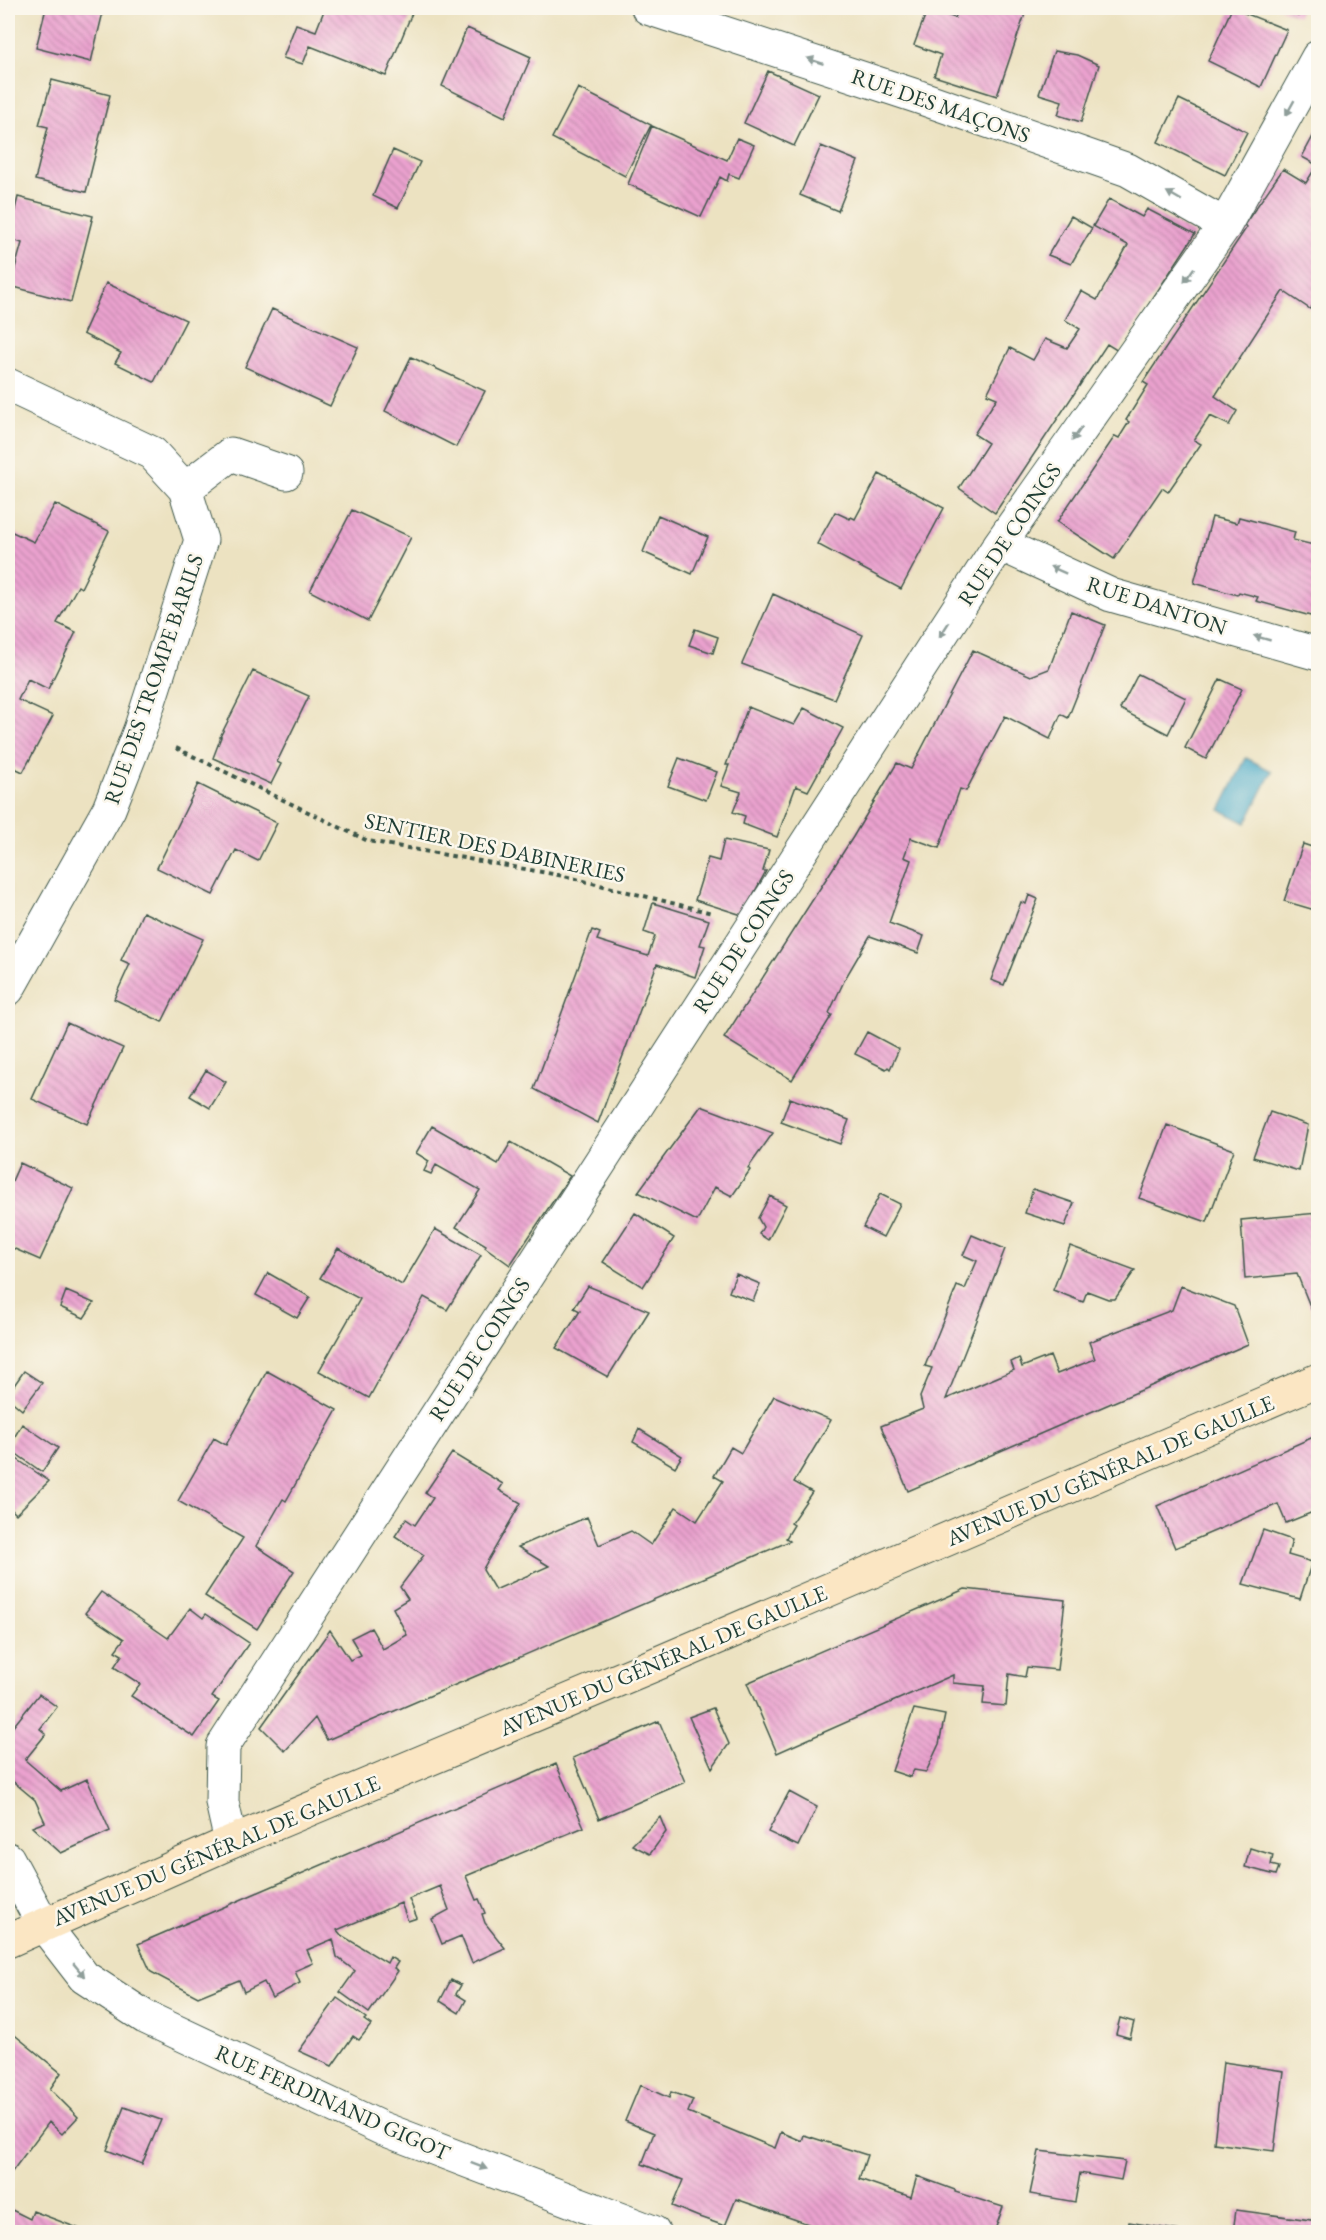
<svg xmlns="http://www.w3.org/2000/svg" width="1326" height="2240" viewBox="0 0 1326 2240" font-family="'EB Garamond',serif">
<defs>
<pattern id="building-back-hatch" width="6" height="6" patternUnits="userSpaceOnUse" patternTransform="scale(1.5)"><rect width="6" height="6" fill="#eba2cf"/><path d="M-1 5l2 2M0 0l6 6M5-1l2 2" fill="none" stroke="#be85a9"/></pattern>
</defs>
<rect width="100%" height="100%" fill="#fbf7ec"/>
<filter id="ink" filterUnits="userSpaceOnUse"><feTurbulence type="fractalNoise" baseFrequency=".0167" numOctaves="2"/><feDisplacementMap in="SourceGraphic" scale="12" xChannelSelector="R" yChannelSelector="G"/><feConvolveMatrix kernelMatrix="1 2 1 2 8 2 1 2 1" color-interpolation-filters="sRGB"/></filter>
<filter id="wash" filterUnits="userSpaceOnUse"><feTurbulence type="fractalNoise" baseFrequency=".008" numOctaves="4" result="noise"/><feDisplacementMap in="SourceGraphic" scale="24" xChannelSelector="R" yChannelSelector="G"/><feGaussianBlur stdDeviation="1.35" result="paint"/><feColorMatrix in="noise" values="0 0 0 0 0 0 0 0 0 0 0 0 0 0 0 0 0 1.4 0 .05"/><feComposite in="paint" operator="in"/></filter>
<g filter="url(#wash)">
<rect width="100%" height="100%" fill="#ece2c1"/>
<path fill="#46a8c6" stroke="#32727d" stroke-width="1.5" d="M1246,758L1272,771L1246,823L1220,810Z"/>
<g id="blocks">
<path fill="url(#building-back-hatch)" d="M46,8H104L91,62L36,48Z
M325,8H414L386,76L310,46L303,64L283,58L296,24L316,31Z
M928,8L955,18L959,8H1027L997,96L934,76L941,55L914,45Z
M1232,8L1287,30L1261,87L1208,61Z
M1278,8H1301L1298,16Z
M467,28L531,57L505,117L442,86Z
M1054,51L1077,55L1099,65L1081,122L1058,115L1062,101L1039,94Z
M768,71L819,94L794,146L744,123Z
M52,80L110,95L86,192L35,180L48,127L39,125Z
M578,88L651,125L625,176L552,138Z
M1179,99L1247,132L1225,175L1158,142Z
M652,126L727,160L737,138L754,145L739,178L729,174L727,181L720,177L701,217L628,184Z
M1318,127V318L1316,315L1314,304L1310,309L1283,291L1215,396L1237,411L1229,425L1210,416L1194,440L1201,444L1168,492L1162,488L1114,559L1057,522L1115,436L1119,438L1129,422L1126,420L1148,385L1143,382L1247,227L1244,225L1283,169L1306,183L1317,165L1302,157Z
M821,146L858,161L838,211L800,195Z
M393,150L420,162L398,208L373,196Z
M18,197L93,216L71,302L10,286L22,243L8,238Z
M1109,199L1142,217L1147,209L1195,234L1118,351L1107,344L995,513L959,488L988,443L974,434L997,398L987,394L1010,348L1033,360L1045,339L1067,348L1080,329L1065,320L1081,291L1097,300L1128,245L1093,226Z
M1071,216L1092,228L1071,264L1048,255Z
M106,283L186,320L154,382L115,363L121,353L83,334Z
M272,309L358,347L330,406L245,367Z
M411,357L485,391L456,447L385,411Z
M879,474L944,508L901,589L817,544L835,512L850,519L851,517L855,519Z
M55,504L109,531L81,588L78,586L57,623L76,632L48,689L28,679L18,700L53,716L23,772L8,765V530L34,542Z
M352,510L411,537L368,621L310,591Z
M658,515L708,537L692,574L643,552Z
M1212,517L1237,523L1239,517L1295,532L1293,540L1318,546V618L1256,601L1258,597L1239,592L1237,595L1194,583Z
M773,594L863,635L834,699L742,664Z
M1071,611L1105,625L1068,718L1061,714L1050,739L1005,716L966,791L960,789L939,848L911,838L904,857L911,860L889,923L924,936L918,953L870,936L846,977L829,1013L832,1015L792,1080L724,1038L853,837L897,763L911,769L973,650L1031,676L1049,669Z
M695,629L718,637L713,653L689,645Z
M253,671L309,696L277,762L281,764L271,784L213,758L221,737H220Z
M1138,674L1186,698L1168,734L1120,709Z
M1220,679L1242,689L1206,759L1185,748Z
M748,707L794,725L804,708L843,728L808,791L796,786L777,837L743,824L745,816L733,812L741,792L721,786L729,765H726Z
M679,758L717,772L706,800L668,786Z
M198,784L277,823L258,861L236,850L213,895L157,868Z
M724,840L769,850L763,871H766L742,915L695,900L708,858L719,861Z
M1303,844L1318,849V911L1284,901Z
M1029,895L1038,899L1004,985L991,980L1021,902L1026,904Z
M653,903L709,920L700,945L705,946L695,977L657,964L598,1123L534,1089L592,930L600,933L597,940L648,956L655,936L644,932Z
M143,912L203,939L162,1022L114,999L130,964L121,960Z
M67,1023L123,1048L87,1124L32,1099Z
M867,1032L899,1049L890,1069L888,1067L886,1069L855,1054Z
M206,1070L226,1082L210,1108L190,1096Z
M790,1098L849,1120L840,1144L781,1122Z
M701,1106L773,1133L748,1168L750,1170L732,1196L715,1187L697,1221L638,1192Z
M1270,1112L1308,1125L1299,1171L1253,1157Z
M1167,1125L1234,1150L1207,1222L1139,1198Z
M432,1126L498,1164L511,1142L570,1176L510,1265L485,1247L486,1245L456,1227L480,1190L436,1165L431,1174L424,1171L429,1161L416,1153Z
M20,1163L73,1188L40,1260L8,1246V1190Z
M1033,1189L1074,1203L1065,1226L1025,1213Z
M880,1194L900,1204L883,1237L863,1227Z
M770,1196L786,1205L768,1240L759,1234L763,1227L758,1218Z
M635,1213L674,1238L643,1287L603,1262Z
M1318,1213V1314L1314,1316L1297,1274L1245,1279L1241,1220Z
M435,1229L481,1255L447,1310L424,1297L369,1398L319,1371L360,1299L320,1278L338,1248L402,1285Z
M972,1235L1005,1249L946,1399L1014,1370L1011,1362L1019,1358L1022,1367L1050,1356L1057,1374L1095,1359L1089,1342L1172,1310L1181,1286L1234,1306L1248,1344L908,1491L881,1426L923,1409L920,1397L932,1368L925,1366L957,1286L965,1289L977,1261L963,1255Z
M1070,1246L1135,1270L1115,1299H1108L1087,1291L1083,1302L1053,1290Z
M268,1273L310,1297L297,1318L256,1295Z
M736,1274L760,1284L753,1301L729,1292Z
M588,1286L649,1311L608,1377L556,1348L580,1311L574,1308Z
M66,1291L94,1303L84,1318L60,1307Z
M24,1371L42,1383L22,1410L8,1398V1394Z
M267,1371L337,1410L286,1501L283,1499L256,1546L294,1571L257,1629L205,1596L243,1538L178,1501L214,1438L226,1445Z
M774,1396L831,1420L794,1482L812,1492L791,1523L794,1525L786,1538L790,1541L327,1740L315,1718L285,1751L261,1727L330,1630L350,1660L361,1655L351,1638L371,1628L383,1649L407,1635L393,1608L408,1599L400,1587L424,1555L395,1536L406,1519L415,1525L433,1498L425,1493L452,1453L503,1484L499,1490L521,1503L484,1567L483,1570L495,1590L549,1566L518,1547L587,1517L599,1545L631,1531L651,1545L676,1507L697,1521L723,1481L714,1476L731,1447L741,1453Z
M22,1424L58,1448L42,1472L8,1448Z
M639,1429L682,1456L675,1467L633,1442Z
M1318,1435V1510L1286,1523L1278,1504L1175,1548L1157,1506Z
M8,1453L49,1481L16,1514L8,1506Z
M1263,1530L1292,1540L1288,1555L1312,1562L1300,1599L1243,1584Z
M965,1589L1065,1600L1057,1670L1027,1667L1025,1677L1009,1674L1006,1706L983,1704L985,1686L953,1683V1675L777,1753L747,1683Z
M101,1592L168,1638L190,1608L203,1618L206,1614L249,1643L212,1697L219,1701L194,1737L131,1696L140,1684L114,1667L122,1655L115,1651L124,1639L85,1613Z
M39,1694L57,1707L40,1729L46,1734L25,1760L61,1791L87,1779L110,1831L61,1853L32,1827L45,1822L35,1800L10,1779L8,1782V1733Z
M713,1708L729,1744L712,1768L689,1717Z
M914,1709L945,1715L939,1744L926,1772L914,1770L910,1777L892,1771Z
M659,1721L685,1782L599,1819L573,1758Z
M556,1764L584,1827L466,1876L476,1900L479,1899L485,1913L482,1914L485,1923L505,1948L472,1963L461,1936L442,1944L432,1919L449,1910L440,1886L409,1899L417,1918L408,1921L401,1903L337,1930L341,1935L387,1963L390,1957L398,1962L394,1968L398,1971L369,2013L340,1992L355,1971L337,1957L333,1939L307,1950L313,1963L295,1971L300,1983L272,1998L264,1982L244,1992L239,1980L198,1997L151,1972L138,1944Z
M789,1792L817,1807L798,1846L768,1832Z
M660,1817L666,1832L650,1854L632,1845Z
M1250,1848L1273,1855L1271,1865L1279,1867L1276,1875L1245,1867Z
M451,1980L461,1985L456,1994L466,2000L459,2013L440,2001Z
M337,1998L366,2018L364,2020L371,2025L359,2040L353,2036L332,2066L299,2051Z
M1120,2018L1134,2022L1130,2038L1116,2034Z
M11,2032L61,2073L50,2089L78,2117L62,2134L49,2122L8,2177V2036Z
M1223,2062L1284,2071L1274,2151L1214,2143Z
M640,2085L669,2098L671,2092L693,2100L688,2112L775,2148L781,2132L802,2141L804,2135L867,2155L859,2179L911,2197L917,2176L955,2190V2192L1003,2207L996,2227L1012,2232H831L736,2199L725,2226L699,2217L672,2206L683,2180L642,2164L654,2133L625,2121Z
M124,2107L161,2120L142,2164L107,2150Z
M1039,2151L1125,2161L1121,2180L1080,2173L1075,2202L1030,2194Z
M8,2208L30,2219L33,2211L88,2232H8Z
M1236,2210L1318,2221V2232H1233Z
M1129,2222L1181,2231L1180,2232H1127Z"/>
</g>
</g>
<g filter="url(#ink)">
<use href="#blocks" fill-opacity="0" stroke="#3e5649" stroke-width="1.5"/>
<g fill="none" stroke-linecap="round" stroke-linejoin="round">
<defs>
<path id="street" d="M648,8L919,97L1128,170L1225,225
M8,385L152,453L185,489L201,540L140,730L109,809L8,989
M185,489L231,454L286,473
M1000,544L1111,595L1318,654
M231,1842L222,1802L223,1746L1000,544L1225,225L1318,57
M8,1859L43,1924L84,1977L145,2017L381,2128L653,2232"/>
<path id="secondary" d="M8,1941L231,1842L656,1664L1318,1380"/>
</defs>
<use href="#street" stroke="#3e5649" stroke-width="35"/>
<use href="#secondary" stroke="#3e5649" stroke-width="35"/>
<path stroke="#3e5649" stroke-width="4" stroke-dasharray="4.5 4.5" stroke-linecap="butt" d="M176,748L368,841L564,876L712,913"/>
<use href="#street" stroke="#fff" stroke-width="33"/>
<use href="#secondary" stroke="#fbe6c3" stroke-width="33"/>
</g>
<defs><path id="oneway-solid" d="M-6-.8H1V-3.2L6.5 0L1 3.2V.8H-6Z" transform="scale(1.5)"/></defs>
<g fill="#8f9e9a">
<use href="#oneway-solid" transform="translate(815 61) rotate(-161)"/>
<use href="#oneway-solid" transform="translate(1290 108) rotate(119)"/>
<use href="#oneway-solid" transform="translate(1174 196) rotate(-150)"/>
<use href="#oneway-solid" transform="translate(1189 275) rotate(125)"/>
<use href="#oneway-solid" transform="translate(1077 434) rotate(125)"/>
<use href="#oneway-solid" transform="translate(1058 570) rotate(-156)"/>
<use href="#oneway-solid" transform="translate(944 630) rotate(123)"/>
<use href="#oneway-solid" transform="translate(1262 638) rotate(-164)"/>
<use href="#oneway-solid" transform="translate(79 1970) rotate(50)"/>
<use href="#oneway-solid" transform="translate(479 2166) rotate(21)"/>
</g>
</g>
<g text-anchor="middle" stroke-width="5" stroke-linejoin="round" paint-order="stroke">
<g font-size="22" fill="#1f3d34" stroke="#fbf7ec">
<text transform="translate(941 105) rotate(19)" y="8">RUE DES MAÇONS</text>
<text transform="translate(1009 534) rotate(-56)" y="8">RUE DE COINGS</text>
<text transform="translate(1157 605) rotate(18)" y="8">RUE DANTON</text>
<text transform="translate(153 679) rotate(-71)" y="8">RUE DES TROMPE BARILS</text>
<text transform="translate(495 847) rotate(12)" y="8">SENTIER DES DABINERIES</text>
<text transform="translate(743 941) rotate(-57)" y="8">RUE DE COINGS</text>
<text transform="translate(479 1349) rotate(-57)" y="8">RUE DE COINGS</text>
<text transform="translate(1110 1470) rotate(-23)" y="8">AVENUE DU GÉNÉRAL DE GAULLE</text>
<text transform="translate(663 1660) rotate(-23)" y="8">AVENUE DU GÉNÉRAL DE GAULLE</text>
<text transform="translate(216 1850) rotate(-23)" y="8">AVENUE DU GÉNÉRAL DE GAULLE</text>
<text transform="translate(333 2102) rotate(24)" y="8">RUE FERDINAND GIGOT</text>
</g>
</g>
<rect width="1326" height="2240" fill="none" stroke="#fbf7ec" stroke-width="30"/>
</svg>
